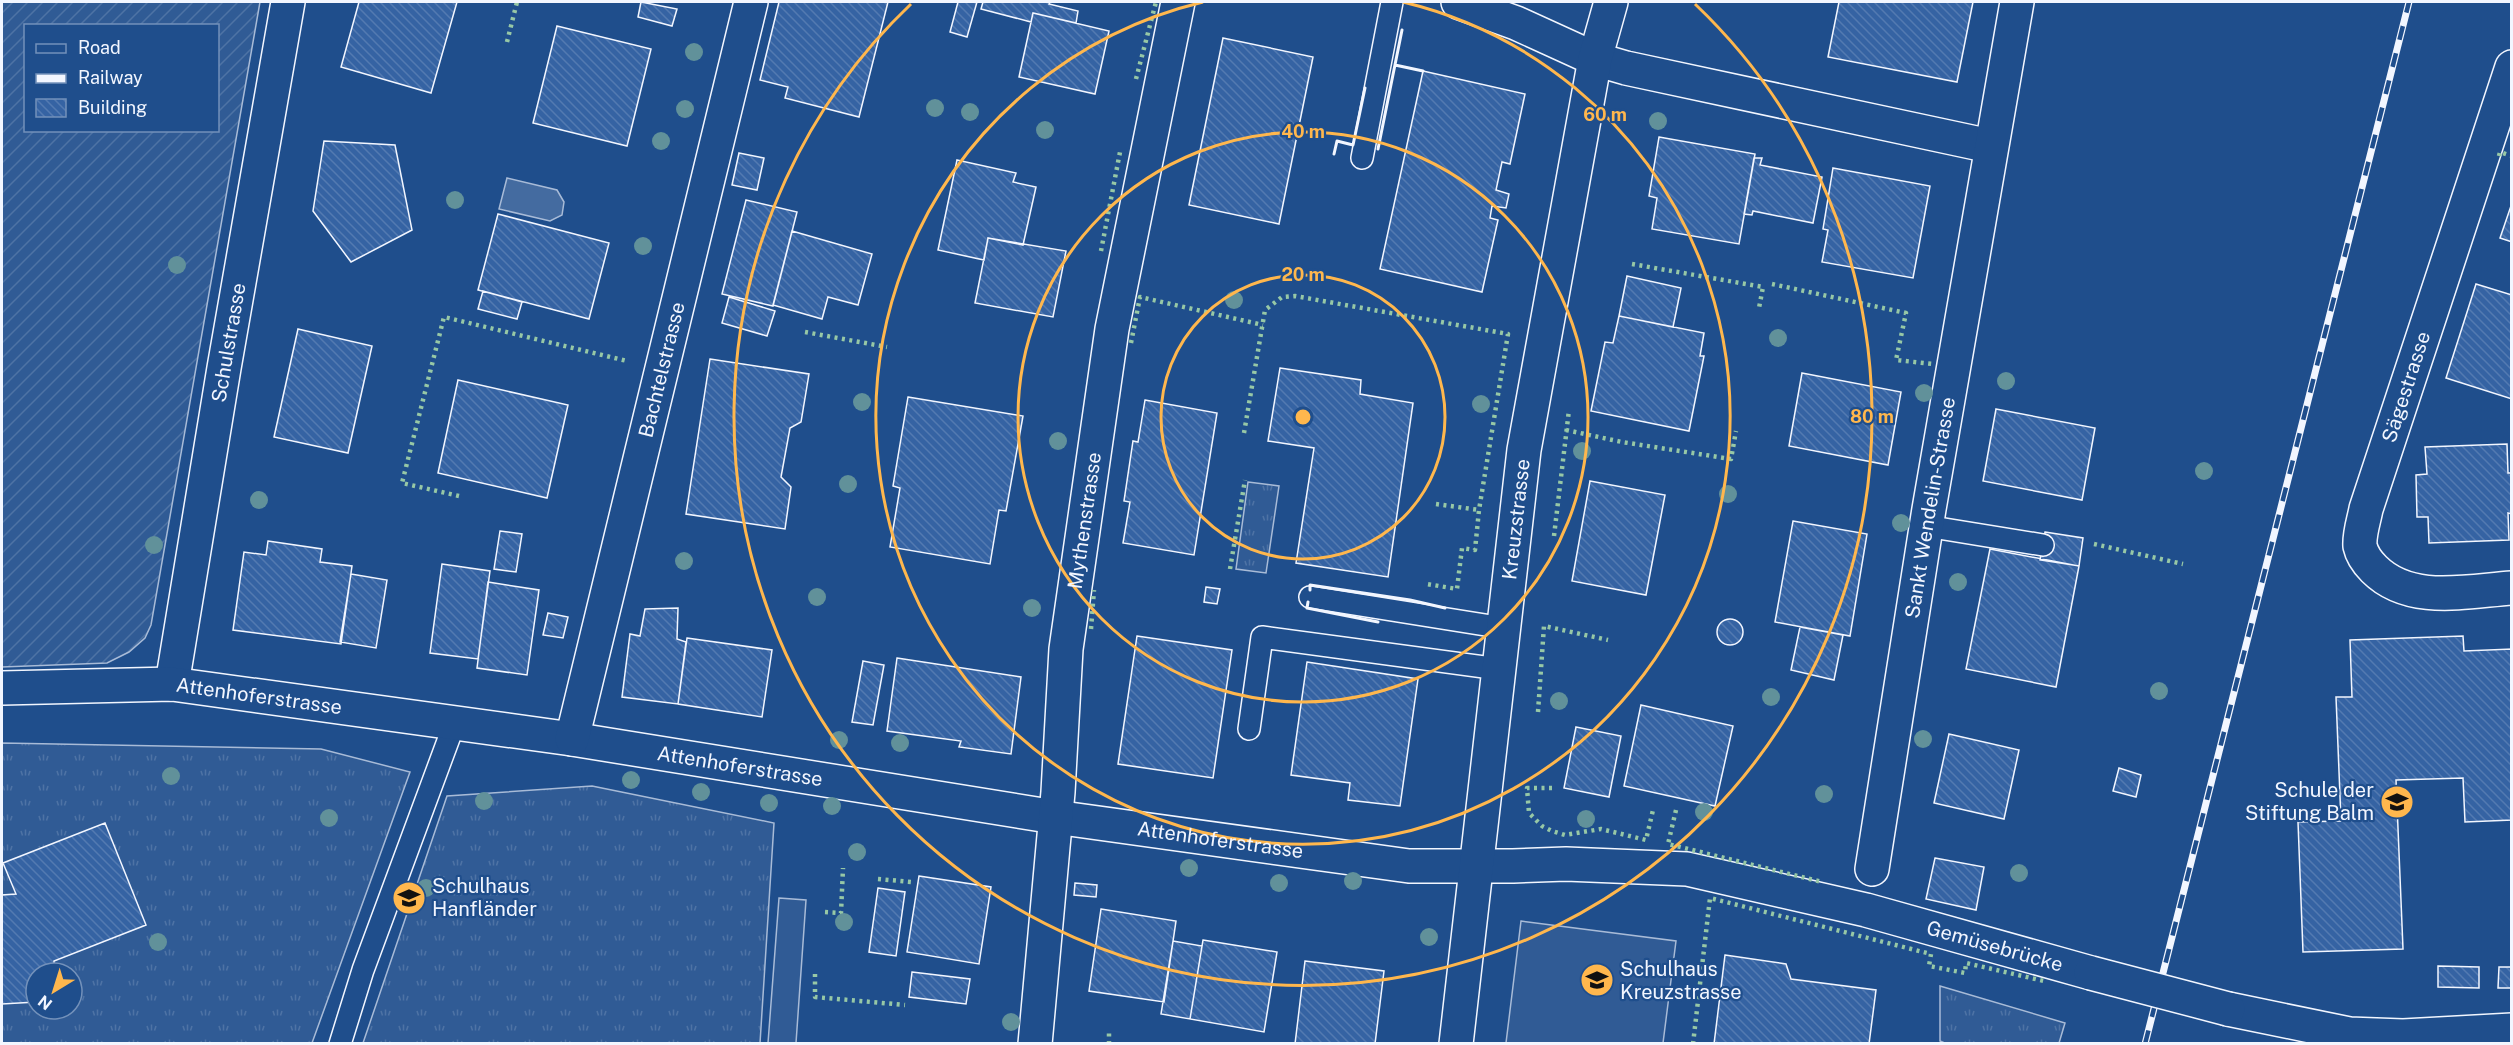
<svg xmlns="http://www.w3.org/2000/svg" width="2513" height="1045" viewBox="0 0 2513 1045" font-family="'Public Sans',sans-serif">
<defs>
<pattern id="grass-tufts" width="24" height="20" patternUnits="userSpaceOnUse" patternTransform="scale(1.5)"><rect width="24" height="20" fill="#305b95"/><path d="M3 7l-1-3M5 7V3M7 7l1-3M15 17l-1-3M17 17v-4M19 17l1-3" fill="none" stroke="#4e73a5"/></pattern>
<pattern id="garden-furrows" width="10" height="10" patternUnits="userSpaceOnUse" patternTransform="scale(1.5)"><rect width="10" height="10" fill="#305b95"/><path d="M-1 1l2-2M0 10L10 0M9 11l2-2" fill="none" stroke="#4e73a5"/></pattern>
<pattern id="building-back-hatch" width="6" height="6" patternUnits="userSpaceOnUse" patternTransform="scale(1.5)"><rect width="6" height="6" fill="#3563a3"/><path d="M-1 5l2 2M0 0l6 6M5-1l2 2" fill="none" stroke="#537ab1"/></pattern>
</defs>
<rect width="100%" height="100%" fill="#1f4e8c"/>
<path fill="url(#grass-tufts)" stroke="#a8bbd7" stroke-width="1.5" fill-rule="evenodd" d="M1248,482L1279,486L1266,573L1236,569Z
M2,743L321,749L410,772L312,1043L2,1044ZM36,973H72V1009H36Z
M592,786L774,823L760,1043H363L447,796Z
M1940,986L2065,1023L2059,1043L1947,1044L1940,1041Z"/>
<path fill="url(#garden-furrows)" stroke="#a8bbd7" stroke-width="1.5" fill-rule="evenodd" d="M2,2H260L151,625L145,638L129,652L107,663L2,667ZM26,26H218V130H26Z"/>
<path fill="#305b95" stroke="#a8bbd7" stroke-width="1.5" d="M779,898L806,900L796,1043H768Z
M1521,921L1676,941L1663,1043H1506Z"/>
<path fill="#446ba0" stroke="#a8bbd7" stroke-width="1.5" d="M507,178L557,190L564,202L562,215L550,221L499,209Z"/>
<path fill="url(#building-back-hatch)" stroke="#f2f6ff" stroke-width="1.5" d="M359,2H457L431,93L341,67Z
M641,2L677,9L672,26L638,17Z
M779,2H888L859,117L785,98L788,87L760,80Z
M958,2H977L967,37L950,32Z
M983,2H1050L1049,4L1078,11L1076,23L1033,13L1031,22L981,9Z
M1839,2H1973L1957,82L1828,57Z
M1033,13L1109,31L1095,94L1019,77Z
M557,26L651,49L627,146L533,123Z
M1223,38L1313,57L1279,224L1189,205Z
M1423,71L1525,94L1510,164L1502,162L1496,190L1509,194L1506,208L1492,206L1490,218L1498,220L1482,292L1380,269Z
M1659,137L1755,154L1739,244L1652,229L1657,198L1649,196Z
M324,141L395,145L412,230L351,262L313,211Z
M739,153L764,158L757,190L732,185Z
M1754,158H1762L1760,165L1822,177L1813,223L1753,211L1752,215L1744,214Z
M957,160L1016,173L1013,182L1036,187L1023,245L988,238L984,260L938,250Z
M1833,168L1930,186L1913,278L1822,262L1828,230L1823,229Z
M746,200L797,212L773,306L722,294Z
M2512,203V242L2500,238Z
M498,214L609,243L589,319L478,290Z
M792,231L872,254L858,305L828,297L822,319L773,305Z
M988,238L1066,251L1053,317L975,303Z
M1627,276L1681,288L1673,327L1619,316Z
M2476,284L2512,295V399L2446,378Z
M483,291L522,302L517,319L478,309Z
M729,297L775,311L767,336L722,323Z
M1619,316L1704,333L1700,356H1704L1689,431L1591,411L1605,342L1613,343Z
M298,329L372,346L348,453L274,437Z
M710,359L809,374L801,422L790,428L781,477L791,487L785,529L686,514Z
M1280,368L1361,380L1360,394L1413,403L1388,577L1296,563L1314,448L1268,441Z
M1802,373L1901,392L1888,465L1789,446Z
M458,380L568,405L547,498L438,473Z
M908,397L1023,416L1006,511L999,510L990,564L890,547L900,488L893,486Z
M1145,400L1217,413L1194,555L1123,543L1130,502L1124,501L1133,441L1138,442Z
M1996,409L2095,428L2082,500L1983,481Z
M2507,444L2508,473H2512V514L2508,513L2509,540L2429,543L2428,517H2417L2416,475L2427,474L2425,447Z
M1590,481L1665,495L1646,595L1572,581Z
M1793,521L1867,534L1850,636L1775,622Z
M500,531L522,534L516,572L494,569Z
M2045,532L2083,538L2079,566L2040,560Z
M268,541L322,549L320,562L352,566L341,644L233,630L244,552L266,555Z
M1990,549L2079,566L2056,687L1966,669Z
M442,564L490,571L478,659L430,653Z
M351,574L387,580L376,648L340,642Z
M488,582L539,590L527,675L477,668Z
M1206,587L1220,589L1217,604L1204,602Z
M678,608L677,639L686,642L678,704L622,697L630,634L640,636L645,609Z
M548,613L568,617L563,638L543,635Z
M1717 632a13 13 0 1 1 26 0a13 13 0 1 1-26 0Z
M1800,627L1843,635L1834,680L1791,670Z
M1137,636L1232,650L1213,778L1118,764Z
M2463,636L2464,651L2512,649V820L2465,822L2463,778L2396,780L2403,949L2303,952L2298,822L2341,821L2336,697H2352L2350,640Z
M687,638L772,650L762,717L678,704Z
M897,658L1021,677L1011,754L959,747L961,741L887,731Z
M863,661L884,665L873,725L852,722Z
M1307,662L1418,679L1400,806L1348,800L1350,783L1291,775Z
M1641,705L1733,726L1715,806L1624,786Z
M1576,727L1621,736L1609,797L1564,788Z
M1949,734L2019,750L2004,819L1934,803Z
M2119,768L2141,775L2136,797L2113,791Z
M105,823L146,925L54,961V973H36V1002L2,1004V895L16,894L3,863Z
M1935,858L1984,867L1976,910L1926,899Z
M919,876L991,887L979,964L907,952Z
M1075,883L1097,885L1096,897L1074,895Z
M878,888L905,892L896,956L869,952Z
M1101,909L1176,921L1164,1002L1089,991Z
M1203,940L1277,952L1264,1032L1190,1019Z
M1173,941L1202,946L1190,1019L1161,1014Z
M1725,955L1786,964L1791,979L1876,990L1869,1044H1714Z
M1305,961L1384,971L1375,1044H1295Z
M2438,966L2479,967V988L2438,987Z
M2499,967H2512V988H2498Z
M912,972L970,979L966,1004L909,997Z"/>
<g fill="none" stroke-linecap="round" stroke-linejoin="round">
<defs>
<path id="lane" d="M1362,158L1392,2
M1926,526L2043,545
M1310,597L1504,628
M1249,729L1262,637L1499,669
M340,1044L363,970L455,722"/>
<g id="street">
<path d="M1458,2L1516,23L1595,59L1626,68L1990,146"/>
<path d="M2512,67L2366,509C2364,520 2359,534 2360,546C2362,555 2368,563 2374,569C2410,605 2467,591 2512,588"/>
<path id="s1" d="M172,684L224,368L288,2"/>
<path id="s2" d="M2,688L172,684L572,739L1055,817L1409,866H1513L1566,864L1687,869L1866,910L2091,973"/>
<path id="s3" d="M572,739L751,2"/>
<path id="s4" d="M1872,869L1929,509L2017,2"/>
<path d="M2228,1009L2349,1034L2403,1036L2512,1030"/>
<path id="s5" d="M1035,1044L1058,792L1066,649L1112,329L1178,2"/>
<path id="s6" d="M1456,1044L1524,450L1595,59L1611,2"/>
</g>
</defs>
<use href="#lane" stroke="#f2f6ff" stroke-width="24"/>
<use href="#street" stroke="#f2f6ff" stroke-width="36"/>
<use href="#lane" stroke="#1f4e8c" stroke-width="21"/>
<use href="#street" stroke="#1f4e8c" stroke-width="33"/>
<defs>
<path id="rail" d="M2145,1044L2409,2"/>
</defs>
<use href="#rail" stroke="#f2f6ff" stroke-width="7"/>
<use href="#rail" stroke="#1f4e8c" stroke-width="4.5" stroke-dasharray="14" stroke-linecap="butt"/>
<defs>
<path id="street-bridge" d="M2091,973L2228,1009"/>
</defs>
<use href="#street-bridge" stroke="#f2f6ff" stroke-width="36" stroke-linecap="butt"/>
<use href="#street-bridge" stroke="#1f4e8c" stroke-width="33"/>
<path stroke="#97c8a6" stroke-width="4.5" stroke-dasharray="3 4.5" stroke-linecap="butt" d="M507,42L517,2
M1136,79L1156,2
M2499,156L2500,152L2512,156
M1101,251L1120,152
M1632,264L1763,287L1759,308
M1772,284L1906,313L1896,360L1933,364
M805,332L887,347
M1131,343L1140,297L1263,325
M1566,430L1622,442L1731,459L1736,431
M1244,433L1265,310L1282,297L1295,296L1508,334L1479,510L1475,550L1462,548L1457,589L1427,584
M459,496L402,483L444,317L627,361
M1436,504L1479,510
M1554,536L1569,410
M2094,544L2183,564
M1230,569L1245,480
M1091,629L1094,590
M1538,712L1544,626L1608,640
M1552,788H1527L1529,813L1542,826L1552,831L1565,835L1601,829L1646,840L1653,810
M1676,810L1668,844L1822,882
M878,879L912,882
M825,912L841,913L843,868
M815,974V997L905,1005
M1109,1044V1032
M1693,1044L1710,898L1931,954L1929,966L1965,973L1966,963L2044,981"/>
<path stroke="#f2f6ff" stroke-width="3" d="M1395,65L1423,71
M1378,149L1402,30
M1334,154L1337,141L1353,145L1365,88
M1310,590V585L1410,600L1445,608
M1308,602L1307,608L1378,622"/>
</g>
<g fill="#61919a">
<circle cx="694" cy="52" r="9"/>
<circle cx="935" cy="108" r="9"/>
<circle cx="685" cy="109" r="9"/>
<circle cx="970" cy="112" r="9"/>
<circle cx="1658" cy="121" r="9"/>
<circle cx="1045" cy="130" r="9"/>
<circle cx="661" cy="141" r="9"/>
<circle cx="455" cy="200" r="9"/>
<circle cx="643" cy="246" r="9"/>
<circle cx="177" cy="265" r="9"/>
<circle cx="1234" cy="300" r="9"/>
<circle cx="1778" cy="338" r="9"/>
<circle cx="2006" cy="381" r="9"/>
<circle cx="1924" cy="393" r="9"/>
<circle cx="862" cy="402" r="9"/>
<circle cx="1481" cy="404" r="9"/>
<circle cx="1058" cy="441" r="9"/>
<circle cx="1582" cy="451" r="9"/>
<circle cx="2204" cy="471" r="9"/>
<circle cx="848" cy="484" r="9"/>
<circle cx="1728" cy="494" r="9"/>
<circle cx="259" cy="500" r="9"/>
<circle cx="1901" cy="523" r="9"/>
<circle cx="154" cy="545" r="9"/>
<circle cx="684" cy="561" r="9"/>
<circle cx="1958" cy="582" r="9"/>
<circle cx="817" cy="597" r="9"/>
<circle cx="1032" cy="608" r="9"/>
<circle cx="2159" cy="691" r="9"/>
<circle cx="1771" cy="697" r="9"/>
<circle cx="1559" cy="701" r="9"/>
<circle cx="1923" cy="739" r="9"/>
<circle cx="839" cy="740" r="9"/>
<circle cx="900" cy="743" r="9"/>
<circle cx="171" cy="776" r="9"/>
<circle cx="631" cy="780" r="9"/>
<circle cx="701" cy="792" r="9"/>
<circle cx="1824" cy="794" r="9"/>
<circle cx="484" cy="801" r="9"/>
<circle cx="769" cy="803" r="9"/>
<circle cx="832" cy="806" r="9"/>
<circle cx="1704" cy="812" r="9"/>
<circle cx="329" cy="818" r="9"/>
<circle cx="1586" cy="819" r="9"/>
<circle cx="857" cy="852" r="9"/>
<circle cx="1189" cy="868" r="9"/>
<circle cx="2019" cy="873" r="9"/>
<circle cx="1353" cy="881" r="9"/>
<circle cx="1279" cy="883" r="9"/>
<circle cx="426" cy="888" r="9"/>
<circle cx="844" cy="922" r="9"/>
<circle cx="1429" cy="937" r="9"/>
<circle cx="158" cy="942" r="9"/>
<circle cx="1011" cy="1022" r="9"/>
</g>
<g fill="none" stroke="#ffb74d" stroke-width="3">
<circle cx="1303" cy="417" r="142"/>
<circle cx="1303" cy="417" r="285"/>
<path d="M1403 2A427 427 0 1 1 1203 2"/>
<path d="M1695 4A569 569 0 1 1 911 4"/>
</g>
<defs>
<symbol id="school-disc" viewBox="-11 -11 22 22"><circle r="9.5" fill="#ffb74d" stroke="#1f4e8c"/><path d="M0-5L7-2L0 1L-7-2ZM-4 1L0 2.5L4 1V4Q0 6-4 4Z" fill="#111"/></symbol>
</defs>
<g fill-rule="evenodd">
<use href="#school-disc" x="2378" y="783" width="38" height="38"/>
<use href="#school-disc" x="390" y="879" width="38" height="38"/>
<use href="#school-disc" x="1578" y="961" width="38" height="38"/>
</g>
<g text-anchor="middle" stroke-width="4.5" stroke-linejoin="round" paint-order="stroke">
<g font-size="20" fill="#f2f6ff" stroke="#1f4e8c">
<text dy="7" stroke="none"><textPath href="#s1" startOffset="346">Schulstrasse</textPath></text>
<text dy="7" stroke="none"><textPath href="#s3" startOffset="380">Bachtelstrasse</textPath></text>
<text transform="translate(2406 387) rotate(-72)" y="7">Sägestrasse</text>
<text dy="7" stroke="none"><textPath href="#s4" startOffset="366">Sankt Wendelin-Strasse</textPath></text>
<text dy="7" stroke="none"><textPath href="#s5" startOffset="526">Mythenstrasse</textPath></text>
<text dy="7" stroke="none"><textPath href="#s6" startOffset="528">Kreuzstrasse</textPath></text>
<text dy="7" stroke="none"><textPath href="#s2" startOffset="258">Attenhoferstrasse</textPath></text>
<text dy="7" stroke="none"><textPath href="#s2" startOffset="744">Attenhoferstrasse</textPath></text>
<text dy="7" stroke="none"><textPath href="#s2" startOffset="1230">Attenhoferstrasse</textPath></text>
<text dy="7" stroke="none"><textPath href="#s2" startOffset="2016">Gemüsebrücke</textPath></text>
</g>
<g font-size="20" fill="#f2f6ff" stroke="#1f4e8c" text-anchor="start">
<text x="2374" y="797" text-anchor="end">Schule der<tspan x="2374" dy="23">Stiftung Balm</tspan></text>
<text x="432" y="893">Schulhaus<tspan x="432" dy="23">Hanfländer</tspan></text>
<text x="1620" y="976">Schulhaus<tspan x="1620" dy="23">Kreuzstrasse</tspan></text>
</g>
</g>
<circle cx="1303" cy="417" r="9" fill="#ffb74d" stroke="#1f4e8c" stroke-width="3"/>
<g font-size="18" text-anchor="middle" font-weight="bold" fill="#ffb74d" stroke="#1f4e8c" stroke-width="4.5" stroke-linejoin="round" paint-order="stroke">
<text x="1605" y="121">60 m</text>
<text x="1303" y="138">40 m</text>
<text x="1303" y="281">20 m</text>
<text x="1872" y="423">80 m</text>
</g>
<rect width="2513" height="1045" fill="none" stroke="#f2f6ff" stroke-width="6"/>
<rect x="24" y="24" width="195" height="108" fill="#1f4e8c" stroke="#7391ba" stroke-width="1.5"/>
<rect x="36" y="44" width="30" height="9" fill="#1f4e8c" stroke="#7391ba" stroke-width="1.5"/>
<text x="78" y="54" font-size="18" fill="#f2f6ff">Road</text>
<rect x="36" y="74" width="30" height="9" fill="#f2f6ff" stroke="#7391ba" stroke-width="1.5"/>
<text x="78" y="84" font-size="18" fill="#f2f6ff">Railway</text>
<rect x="36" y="99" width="30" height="18" fill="url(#building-back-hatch)" stroke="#7391ba" stroke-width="1.5"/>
<text x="78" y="114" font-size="18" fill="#f2f6ff">Building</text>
<g transform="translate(54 991) rotate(218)"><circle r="28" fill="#1f4e8c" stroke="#7391ba" stroke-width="1.5"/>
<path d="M0-4.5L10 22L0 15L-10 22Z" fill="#ffb74d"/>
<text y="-9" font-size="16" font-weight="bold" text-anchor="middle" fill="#f2f6ff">N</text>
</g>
</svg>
